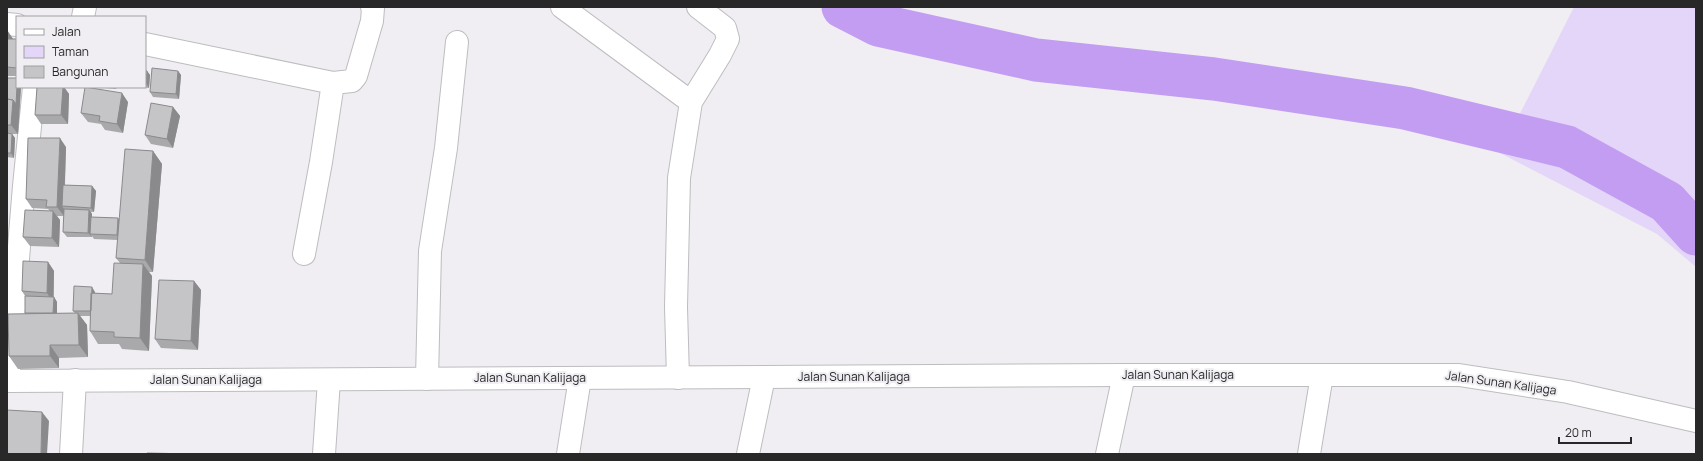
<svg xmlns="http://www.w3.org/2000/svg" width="1703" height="461" viewBox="0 0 1703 461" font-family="Manrope,sans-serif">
<rect width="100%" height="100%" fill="#f0eef2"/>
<path fill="#e4d6f8" d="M1574,7H1696V267L1657,234L1500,153Z"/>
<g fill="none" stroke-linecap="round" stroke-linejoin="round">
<path stroke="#c39df2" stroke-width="43" d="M843,7L878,25L1036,60L1214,79L1405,108L1567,147L1667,202L1696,234"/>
<defs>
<path id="street" d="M562,7L691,102L679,178L676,307L678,378
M83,17L85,7
M7,24L17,25
M145,44L333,83L352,81L356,76L372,21L373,8L372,7
M691,102L720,55L728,39L725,28L698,7
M304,254L321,162L333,83
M427,379L430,251L446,148L457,42
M8,381L24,186L34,87
M71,454L75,380
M324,454L329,380
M568,454L580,378
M748,454L764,377
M1107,454L1124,375
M1309,454L1322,375"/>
<path id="secondary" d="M7,381L1124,375H1459L1568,392L1696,421"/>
</defs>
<use href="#street" stroke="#bdbcbf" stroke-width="24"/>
<use href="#secondary" stroke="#bdbcbf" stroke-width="24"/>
<use href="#street" stroke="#fff" stroke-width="22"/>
<use href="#secondary" stroke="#fff" stroke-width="22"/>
</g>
<path fill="#a9a9ab" d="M7,30L13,39H17V76H7Z
M145,70L147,71L150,75L149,88L140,87H145Z
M178,71L181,75L179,99L153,97L150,92Z
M7,78L21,87L18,134H12L15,138L14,158L7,157Z
M37,87H64L69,94L68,124H41L35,115Z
M95,87H117L116,89Z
M128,102L123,133L105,130L101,124L88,122L81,113Z
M173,107L180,116L173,148L151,144L145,135Z
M66,147L65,185L92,186L96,191L94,212H91L92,214V217L118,218L119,220L153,151L162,164L153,272H149L152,276L149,351L122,349L119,344H98L90,331V316H80L87,325L88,357L59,358V368L18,369L9,356L25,314V296L22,291L48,262L54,271V297L57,302V313H75L73,311L95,292V293L112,294L120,263L116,258L118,240L94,239L92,236V237H67L63,232L64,216H57L60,220L59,247L30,246L23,237L50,211L48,209L32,208L26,199Z
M194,281L201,290L198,350L161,348L155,339Z"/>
<path fill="#8a898b" d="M7,30L13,39L12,48L7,41Z
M147,71L150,75L149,88L146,83Z
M178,71L181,75L179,99L176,94Z
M17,87H21L18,134L11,125L13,100Z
M63,87H64L69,94L68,124L61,115Z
M122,93L128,102L123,133L117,124Z
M173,107L180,116L173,148L167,139Z
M12,134L15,138L14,158L11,153Z
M60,138L66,147L64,206H62L64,209V216L57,207Z
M153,151L162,164L153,272L145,260Z
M92,186L96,191L94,212L91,208Z
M89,210L92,214V234H90L92,237L88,233Z
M53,211L60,220L59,247L52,238Z
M118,218L121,223V240L117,235Z
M48,262L54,271L53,302L47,293Z
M143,264L152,276L149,351L140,338Z
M194,281L201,290L198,350L191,341Z
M92,287L95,292L94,316L91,311Z
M54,297L57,302V319L53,314Z
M78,313L87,325L88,357L79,345Z
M50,345L59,358V368L50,356Z
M42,412L49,421L47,454H41Z"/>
<path fill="#c5c4c7" stroke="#8a898b" d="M7,39H17V68L7,67Z
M152,68L178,71L176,94L150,92Z
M145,70L147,71L146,83H145Z
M7,78H17V87L16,104L13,100L7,99Z
M37,87H63L61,115H35Z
M85,87L122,93L117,124L99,121L100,116L81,113Z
M7,99L13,100L11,125H7Z
M151,103L173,107L167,139L145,135Z
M7,133L12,134L11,153H7Z
M28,138H60L57,207H46L47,200L26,199Z
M125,149L153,151L145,260L116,258Z
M63,185L92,186L91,208L62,206Z
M64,209L89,210L88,233L63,232Z
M25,210L53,211L52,238L23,237Z
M91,217L118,218L117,235L90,234Z
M23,261L48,262L47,293L22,291Z
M114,263L143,264L140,338L114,337V332L90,331L91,293L112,294Z
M159,280L194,281L191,341L155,339Z
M74,286L92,287L91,311H73Z
M25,296L54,297L53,313H25Z
M78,313L79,345H50V356H9L8,314Z
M7,410L42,412L41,454H7Z
M147,453L192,454H147Z"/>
<g text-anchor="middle" stroke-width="4" stroke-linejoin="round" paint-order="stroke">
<g font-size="12" fill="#282829" stroke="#f0eef2">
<text x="1178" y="379">Jalan Sunan Kalijaga</text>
<text x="854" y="381">Jalan Sunan Kalijaga</text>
<text x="530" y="382">Jalan Sunan Kalijaga</text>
<text x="206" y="384">Jalan Sunan Kalijaga</text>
<text transform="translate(1501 383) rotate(8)" y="4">Jalan Sunan Kalijaga</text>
</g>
</g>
<rect width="1703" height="461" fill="none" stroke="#282829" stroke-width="16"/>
<rect x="16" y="16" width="130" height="72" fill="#f0eef2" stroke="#a09fa2"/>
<rect x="24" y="29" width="20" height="6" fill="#ffffff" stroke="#a09fa2"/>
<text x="52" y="36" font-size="12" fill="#282829">Jalan</text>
<rect x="24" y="46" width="20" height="12" fill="#e4d6f8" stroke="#a09fa2"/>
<text x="52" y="56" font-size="12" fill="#282829">Taman</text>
<rect x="24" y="66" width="20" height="12" fill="#c5c4c7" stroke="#a09fa2"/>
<text x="52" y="76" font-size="12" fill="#282829">Bangunan</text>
<path d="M1559 437v6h72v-6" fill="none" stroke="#282829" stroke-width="2"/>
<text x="1565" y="437" font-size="12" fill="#282829" stroke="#f0eef2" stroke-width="3" paint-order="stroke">20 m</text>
</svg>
